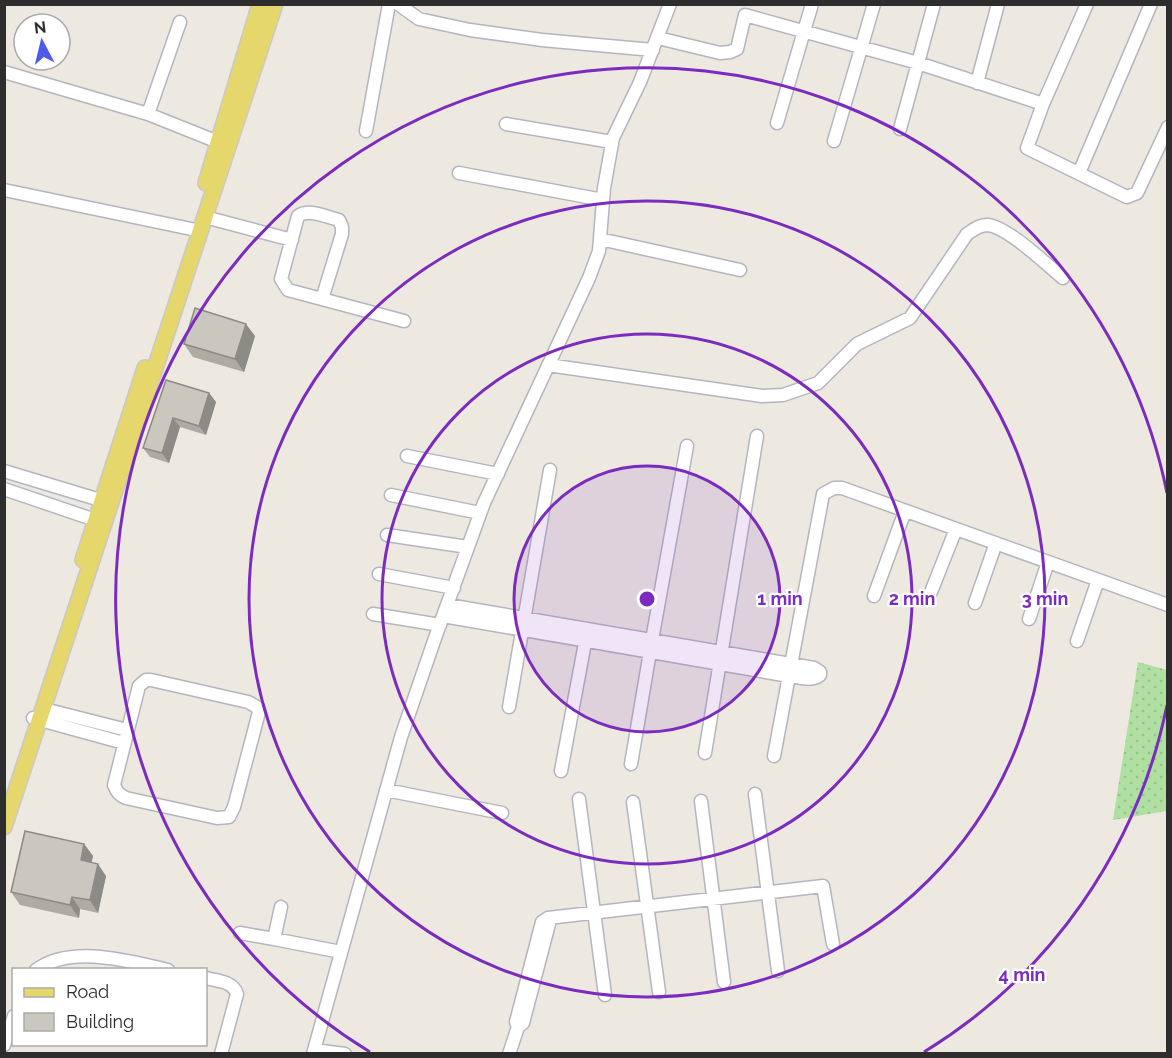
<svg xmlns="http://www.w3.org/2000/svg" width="1172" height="1058" viewBox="0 0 1172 1058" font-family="Raleway,sans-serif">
<defs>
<pattern id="grass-dots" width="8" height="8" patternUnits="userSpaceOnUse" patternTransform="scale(1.5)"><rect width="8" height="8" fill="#b0dfa2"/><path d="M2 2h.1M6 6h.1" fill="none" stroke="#98c08c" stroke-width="1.8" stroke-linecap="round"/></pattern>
</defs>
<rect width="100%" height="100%" fill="#ede9e0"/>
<path fill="url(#grass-dots)" d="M1138,662L1167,670V811L1113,820Z"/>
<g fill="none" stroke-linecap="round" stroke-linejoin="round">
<defs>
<path id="minor" d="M398,4L419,19L470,30L542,40L653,50
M1087,4L1043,104L1027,148L1127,197L1137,193L1168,127
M658,38L720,53L730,52L737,49L745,15L918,63L1043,104
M4,72L148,114L218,142
M977,83L998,4
M148,114L180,22
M777,123L812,4
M506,124L612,142
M900,129L934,4
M366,131L389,4
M834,141L874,4
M459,173L603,200
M1079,173L1151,4
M4,190L201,231
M205,217L292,240
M600,239L740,270
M322,299L342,234V227L339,220C326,217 309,208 298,216L281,279L288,290L404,321
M548,365L762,396L783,395L818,383L857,344L910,318L967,234C973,230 979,225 987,225C1007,226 1047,265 1063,278
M407,456L498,474
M4,471L110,503
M4,489L104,523
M391,495L480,513
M387,535L468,547
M379,574L454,588
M931,592L956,529
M874,596L905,511
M975,603L996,543
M373,614L440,625
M443,616L789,676C799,677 812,682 820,675V672L814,668L448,605
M1029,619L1048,562
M1077,641L1098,580
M146,680H151L248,702L257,707L259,712L234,807L229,817L217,818L126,798C119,795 117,792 114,785L139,686Z
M509,707L550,470
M44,709L127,730
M33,718L124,743
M705,753L757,436
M774,756L823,494L834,488H842L1168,605
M631,764L652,640L687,446
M561,771L587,632
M386,790L502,813
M755,794L778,971
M579,799L605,995
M701,801L724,982
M633,802L659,992
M281,907L274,939L341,952
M548,918L549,924L523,1023L518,1027L516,1022L542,922L548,918L823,886L833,944
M240,933L274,939
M36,970C71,944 129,961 168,970
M206,978C217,981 233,981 237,994L221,1054
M4,1045L14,1016
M314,1050L345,1054
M313,1054L401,737L435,638L484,503L589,278L599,251L604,188L613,138L640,82L670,4
M509,1054L518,1027"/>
<path id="major" d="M206,183L260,4
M83,560L145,368
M4,827L275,4"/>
</defs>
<use href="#minor" stroke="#b4b5bf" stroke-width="15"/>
<use href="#major" stroke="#c8c8c8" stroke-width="18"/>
<use href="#minor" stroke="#fff" stroke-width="12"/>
<use href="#major" stroke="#e6d76c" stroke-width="15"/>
</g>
<path fill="#adaba3" d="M255,336L244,372L193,357L184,344Z
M166,380L209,393L216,402L206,435L180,427L169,463L150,457L143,448Z
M84,844L93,856L91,863L106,876L98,913L80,909L79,918L20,905L11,892Z"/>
<path fill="#8d8b85" d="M246,324L255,336L244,372L235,359Z
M209,393L216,402L206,435L199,426Z
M173,418L180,427L169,463L162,453Z
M84,844L93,856L89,873L81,860Z
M98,864L106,876L98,913L90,900Z
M72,897L80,909L79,918L70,905Z"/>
<path fill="#c9c7be" stroke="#8d8b85" stroke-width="1.5" d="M195,308L246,324L235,359L184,344Z
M166,380L209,393L199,426L173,418L162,453L143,448Z
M25,831L84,844L81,860L98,864L90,900L72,897L70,905L11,892Z"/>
<circle cx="647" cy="599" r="133" fill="#7b2cbf" fill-opacity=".12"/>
<g fill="none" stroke="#7b2cbf" stroke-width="3">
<circle cx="647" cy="599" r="133"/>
<circle cx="647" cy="599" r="265"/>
<circle cx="647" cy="599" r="398"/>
<path d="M1167 705A531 531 0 0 1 924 1052M370 1052A531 531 0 1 1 1167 493"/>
</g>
<circle cx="647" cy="599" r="9" fill="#7b2cbf" stroke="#fff" stroke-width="3"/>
<g font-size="18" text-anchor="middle" font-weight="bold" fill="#7b2cbf" stroke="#fff" stroke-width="4.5" stroke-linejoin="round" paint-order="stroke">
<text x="780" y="605">1 min</text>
<text x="912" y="605">2 min</text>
<text x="1045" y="605">3 min</text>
<text x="1022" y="981">4 min</text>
</g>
<rect width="1172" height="1058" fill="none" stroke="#2d2d2d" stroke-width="12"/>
<rect x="12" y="968" width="195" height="78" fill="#ffffff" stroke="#ababab" stroke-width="1.5"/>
<rect x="24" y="988" width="30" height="9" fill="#e6d76c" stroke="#ababab" stroke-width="1.5"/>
<text x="66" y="998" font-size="18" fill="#2d2d2d">Road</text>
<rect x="24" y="1013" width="30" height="18" fill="#c9c7be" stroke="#ababab" stroke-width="1.5"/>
<text x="66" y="1028" font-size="18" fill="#2d2d2d">Building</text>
<g transform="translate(42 42) rotate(353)"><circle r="28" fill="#ffffff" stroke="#ababab" stroke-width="1.5"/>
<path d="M0-4.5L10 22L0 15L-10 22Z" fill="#4e5aec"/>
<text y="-9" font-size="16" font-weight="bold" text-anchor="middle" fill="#2d2d2d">N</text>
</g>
</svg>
